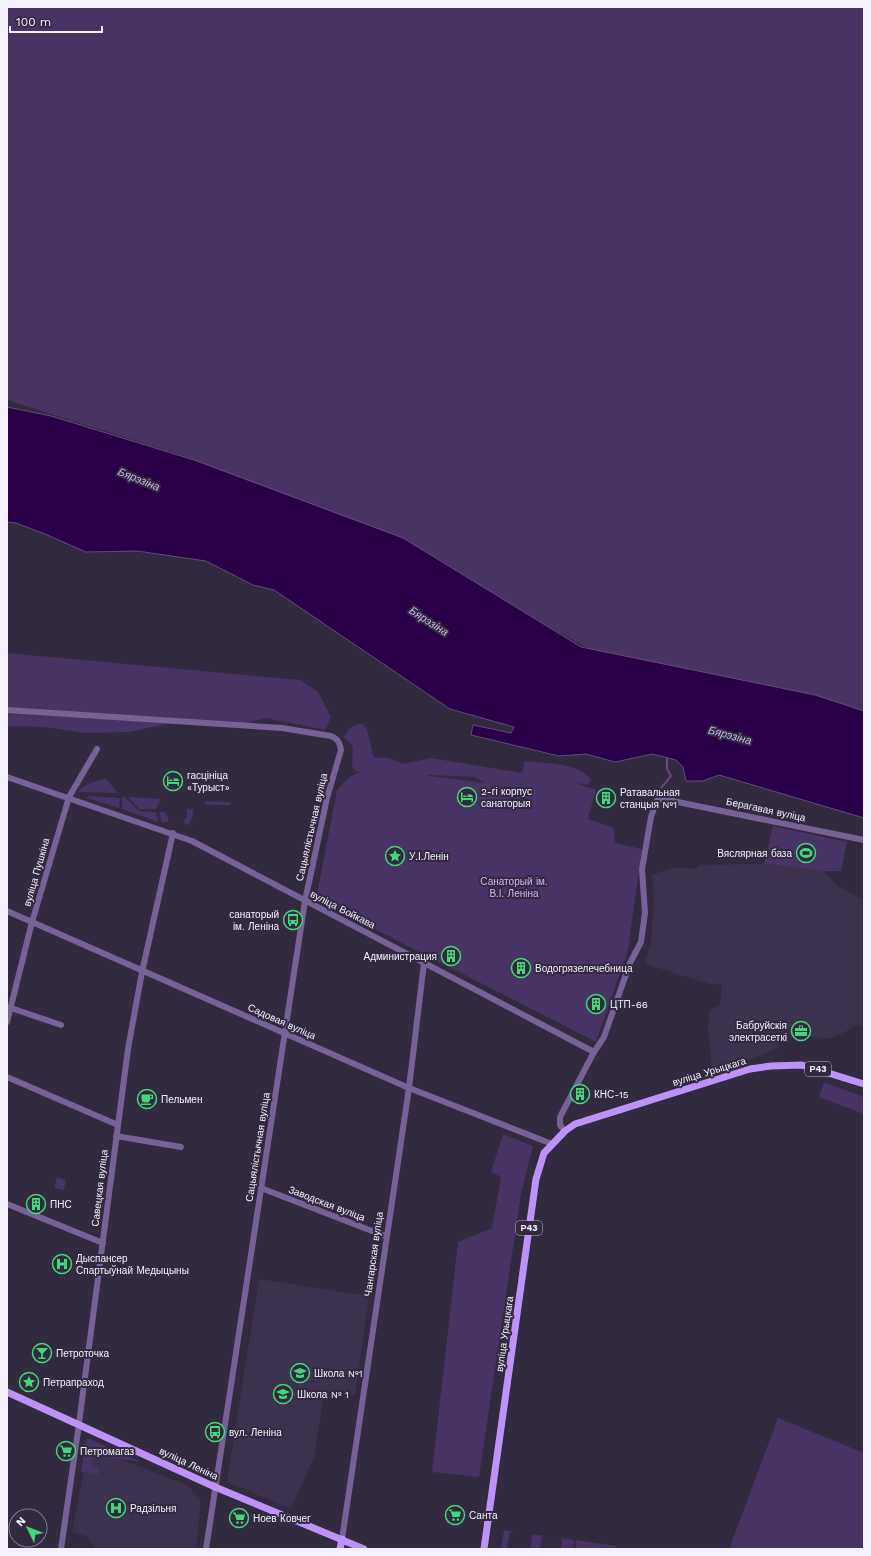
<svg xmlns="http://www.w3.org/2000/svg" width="871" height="1556" viewBox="0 0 871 1556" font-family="'Work Sans',sans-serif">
<rect width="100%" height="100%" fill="#322a3f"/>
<path fill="#3d324d" d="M764,864L824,871L837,886L864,899V1027L858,1024L843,1033L827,1039L777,1032L778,1048L759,1056L712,1071L708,1026L710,1010L720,1004L722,985L710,984L648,965L645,961L651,941L654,899L652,875L676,867L697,869L699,865Z
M259,1279L369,1296L355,1395L324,1393L314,1457L291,1509L227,1482Z
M89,1447L187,1485L201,1500L196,1549H97L86,1536L72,1532Z"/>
<path fill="#473364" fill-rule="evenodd" d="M7,7H864V717L592,650L371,532L187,457L7,400Z
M7,653L300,680L318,692L331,717L325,730L266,718L241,724L177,722L128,732L86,733L44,727L7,726Z
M359,724H363L367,729L373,756L376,758L386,757L403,764L431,758L522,773L525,761C543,763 582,763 591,780L590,783L587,785L573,782L596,790L588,819L614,828L615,843L642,849L628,950L596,1042L316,899L337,790L349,777L363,771L357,772L352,767L353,747L344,737L350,728ZM429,775L475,777L484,783L429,776Z
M106,779L118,793L78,792C86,783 94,781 106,779Z
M89,796L120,798L119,808L86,798Z
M122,797H125L139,811L156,812L158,822L122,809Z
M128,797L161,799L156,809H139Z
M205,801L231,802L230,805H205Z
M187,808L192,810L194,808L192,819L187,826L183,821L187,817Z
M159,812H165L169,821L162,823Z
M773,826L847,842L841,871H824L764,864Z
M824,1082L864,1097V1114L819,1097Z
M503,1134L533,1146L521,1194L479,1477L432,1472L458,1242L492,1228L501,1177L491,1172Z
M57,1177L66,1180L64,1190L54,1188Z
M778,1418L864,1453V1549H729Z
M88,1438L141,1462L93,1455L91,1467L99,1468L98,1475L81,1472L86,1440Z
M504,1530L518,1532H510L507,1549H501Z
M532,1534L552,1537L542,1536L540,1549H530Z
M556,1537L574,1540L573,1549H561L562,1539Z
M576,1540L617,1546L616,1549H575Z"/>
<path fill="#280148" stroke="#66497f" d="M7,407L51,416L194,460L403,538L581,647L815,695L864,711V818L719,775L703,781H686L683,767L676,760L652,754L615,762L586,754L559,756L471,735L473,725L511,733L514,727L450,709L274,590L253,585L206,561L137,551L86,552L45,534L16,523L7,522Z"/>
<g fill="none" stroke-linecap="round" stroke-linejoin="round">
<path stroke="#66497f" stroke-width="2" d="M660,795L661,788L671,776L667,769V758"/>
<path stroke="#766294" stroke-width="6" d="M7,710L282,728L331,736C338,739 340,743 341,750L327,798L305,901L206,1549
M7,777L192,841L594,1052
M7,911L409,1088L552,1144
M11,1008L61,1025
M7,1022L32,922L69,797L97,749
M7,1077L118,1125
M565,1131L560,1125V1117L594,1052L604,1037L630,963L641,942L645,913L642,869L651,817L657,800L663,799L864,840
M116,1136L181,1147
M261,1188L385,1236
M7,1204L103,1243
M342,1539L409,1088L424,963
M61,1549L78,1431L128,1049L142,972L173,833"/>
<path stroke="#bd93fa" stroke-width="7" d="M7,1392L215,1487L364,1549
M340,1549L342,1539
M484,1549L536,1179L544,1153L565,1131L575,1124L750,1069L771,1066L802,1065L864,1084"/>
</g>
<defs>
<symbol id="hotel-ring" viewBox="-11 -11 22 22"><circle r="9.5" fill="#322a3f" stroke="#44d77a" stroke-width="1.5"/><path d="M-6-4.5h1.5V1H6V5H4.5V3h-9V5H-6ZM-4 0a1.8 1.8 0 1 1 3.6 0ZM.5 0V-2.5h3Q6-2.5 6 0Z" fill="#44d77a"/></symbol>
<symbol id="building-ring" viewBox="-11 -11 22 22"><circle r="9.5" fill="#322a3f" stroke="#44d77a" stroke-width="1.5"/><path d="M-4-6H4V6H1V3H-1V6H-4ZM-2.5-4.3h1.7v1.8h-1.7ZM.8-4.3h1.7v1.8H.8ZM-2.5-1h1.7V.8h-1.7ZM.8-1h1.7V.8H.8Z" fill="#44d77a"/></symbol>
<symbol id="stadium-ring" viewBox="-11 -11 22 22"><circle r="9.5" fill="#322a3f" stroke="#44d77a" stroke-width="1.5"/><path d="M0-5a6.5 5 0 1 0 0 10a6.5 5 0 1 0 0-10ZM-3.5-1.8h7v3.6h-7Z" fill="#44d77a"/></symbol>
<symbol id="sight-ring" viewBox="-11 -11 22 22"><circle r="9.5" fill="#322a3f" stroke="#44d77a" stroke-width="1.5"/><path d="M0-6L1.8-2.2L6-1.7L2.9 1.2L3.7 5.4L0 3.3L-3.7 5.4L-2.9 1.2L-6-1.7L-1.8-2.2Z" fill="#44d77a"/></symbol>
<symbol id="bus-ring" viewBox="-11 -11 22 22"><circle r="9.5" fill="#322a3f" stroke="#44d77a" stroke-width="1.5"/><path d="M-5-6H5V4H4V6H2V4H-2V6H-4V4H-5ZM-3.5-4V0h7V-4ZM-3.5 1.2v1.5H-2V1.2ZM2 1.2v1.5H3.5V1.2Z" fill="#44d77a"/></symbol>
<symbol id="office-ring" viewBox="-11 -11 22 22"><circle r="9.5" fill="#322a3f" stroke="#44d77a" stroke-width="1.5"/><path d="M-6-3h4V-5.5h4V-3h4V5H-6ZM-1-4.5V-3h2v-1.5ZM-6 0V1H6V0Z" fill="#44d77a"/></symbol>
<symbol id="cafe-ring" viewBox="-11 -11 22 22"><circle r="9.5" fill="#322a3f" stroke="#44d77a" stroke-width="1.5"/><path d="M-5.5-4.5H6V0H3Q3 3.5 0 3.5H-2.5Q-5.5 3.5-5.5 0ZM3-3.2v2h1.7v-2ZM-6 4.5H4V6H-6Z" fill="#44d77a"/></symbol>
<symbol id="hospital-ring" viewBox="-11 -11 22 22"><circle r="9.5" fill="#322a3f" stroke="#44d77a" stroke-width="1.5"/><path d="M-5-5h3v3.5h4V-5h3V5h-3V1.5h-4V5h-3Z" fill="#44d77a"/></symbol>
<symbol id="bar-ring" viewBox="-11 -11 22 22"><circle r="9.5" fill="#322a3f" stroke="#44d77a" stroke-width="1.5"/><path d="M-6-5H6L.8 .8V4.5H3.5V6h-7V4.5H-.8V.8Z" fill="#44d77a"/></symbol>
<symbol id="school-ring" viewBox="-11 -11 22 22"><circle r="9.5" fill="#322a3f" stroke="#44d77a" stroke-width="1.5"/><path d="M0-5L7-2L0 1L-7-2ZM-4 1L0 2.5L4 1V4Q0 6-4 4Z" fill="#44d77a"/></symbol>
<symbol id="supermarket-ring" viewBox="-11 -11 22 22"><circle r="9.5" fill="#322a3f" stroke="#44d77a" stroke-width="1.5"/><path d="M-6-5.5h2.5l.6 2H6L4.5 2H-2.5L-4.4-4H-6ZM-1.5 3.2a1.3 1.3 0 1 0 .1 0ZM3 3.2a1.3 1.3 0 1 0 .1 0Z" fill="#44d77a"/></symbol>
</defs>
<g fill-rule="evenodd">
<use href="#hotel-ring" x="162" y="770" width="22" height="22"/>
<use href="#hotel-ring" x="456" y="786" width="22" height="22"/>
<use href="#building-ring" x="595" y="787" width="22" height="22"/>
<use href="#stadium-ring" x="795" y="842" width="22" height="22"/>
<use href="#sight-ring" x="384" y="845" width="22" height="22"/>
<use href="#bus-ring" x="282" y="909" width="22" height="22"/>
<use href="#building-ring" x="440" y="945" width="22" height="22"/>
<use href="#building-ring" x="510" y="957" width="22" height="22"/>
<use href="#building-ring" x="585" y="993" width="22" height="22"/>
<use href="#office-ring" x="790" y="1020" width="22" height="22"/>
<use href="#building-ring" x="569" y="1083" width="22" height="22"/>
<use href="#cafe-ring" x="136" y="1088" width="22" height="22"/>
<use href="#building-ring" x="25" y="1193" width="22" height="22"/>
<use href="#hospital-ring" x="51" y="1253" width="22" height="22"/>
<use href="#bar-ring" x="31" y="1342" width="22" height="22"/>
<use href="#school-ring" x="289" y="1362" width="22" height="22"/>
<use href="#sight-ring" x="18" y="1371" width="22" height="22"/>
<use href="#school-ring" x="272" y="1383" width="22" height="22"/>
<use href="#bus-ring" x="204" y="1421" width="22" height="22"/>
<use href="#supermarket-ring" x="55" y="1440" width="22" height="22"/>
<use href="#hospital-ring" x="105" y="1497" width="22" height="22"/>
<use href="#supermarket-ring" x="444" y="1504" width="22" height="22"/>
<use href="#supermarket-ring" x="228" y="1507" width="22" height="22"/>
</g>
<g text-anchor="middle" stroke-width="4" stroke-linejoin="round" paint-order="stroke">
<g fill="#322a3f" stroke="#bab5c5" stroke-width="1">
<rect x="805" y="1062" width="26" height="14" rx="3"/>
<rect x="516" y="1221" width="26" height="14" rx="3"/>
</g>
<g font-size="9" font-weight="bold" fill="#f5f0fe">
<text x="818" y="1072">Р43</text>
<text x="529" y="1231">Р43</text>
</g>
<g font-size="10" fill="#f5f0fe" stroke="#322a3f" text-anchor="start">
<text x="187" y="779">гасцініца<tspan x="187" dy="12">«Турыст»</tspan></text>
<text x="481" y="795">2-гі корпус<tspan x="481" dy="12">санаторыя</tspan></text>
<text x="620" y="796">Ратавальная<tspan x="620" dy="12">станцыя №1</tspan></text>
<text x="792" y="857" text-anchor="end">Вяслярная база</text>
<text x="409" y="860">У.І.Ленін</text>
<text x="279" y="918" text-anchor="end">санаторый<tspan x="279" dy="12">ім. Леніна</tspan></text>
<text x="437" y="960" text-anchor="end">Администрация</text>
<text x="535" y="972">Водогрязелечебница</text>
<text x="610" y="1008">ЦТП-66</text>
<text x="787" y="1029" text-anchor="end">Бабруйскія<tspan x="787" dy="12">электрасеткі</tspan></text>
<text x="594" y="1098">КНС-15</text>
<text x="161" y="1103">Пельмен</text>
<text x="50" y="1208">ПНС</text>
<text x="76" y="1262">Дыспансер<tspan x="76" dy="12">Спартыўнай Медыцыны</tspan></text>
<text x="56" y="1357">Петроточка</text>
<text x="314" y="1377">Школа №1</text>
<text x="43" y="1386">Петрапраход</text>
<text x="297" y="1398">Школа № 1</text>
<text x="229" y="1436">вул. Леніна</text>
<text x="80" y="1455">Петромагаз</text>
<text x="130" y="1512">Радзільня</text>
<text x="469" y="1519">Санта</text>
<text x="253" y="1522">Ноев Ковчег</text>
</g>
<g font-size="10" fill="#f5f0fe" stroke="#322a3f">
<text transform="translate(766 809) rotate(12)" y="4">Берагавая вуліца</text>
<text transform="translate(311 827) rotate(-77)" y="4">Сацыялістычная вуліца</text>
<text transform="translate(36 872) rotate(-74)" y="4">вуліца Пушкіна</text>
<text transform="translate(343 909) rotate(27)" y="4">вуліца Войкава</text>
<text transform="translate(282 1021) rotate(24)" y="4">Садовая вуліца</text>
<text transform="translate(709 1071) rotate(-17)" y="4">вуліца Урыцкага</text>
<text transform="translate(257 1147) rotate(-81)" y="4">Сацыялістычная вуліца</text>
<text transform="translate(99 1188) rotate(-83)" y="4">Савецкая вуліца</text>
<text transform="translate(327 1203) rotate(21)" y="4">Заводская вуліца</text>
<text transform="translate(373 1254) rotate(-82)" y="4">Чангарская вуліца</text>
<text transform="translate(504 1334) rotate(-82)" y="4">вуліца Урыцкага</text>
<text transform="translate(189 1463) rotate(25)" y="4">вуліца Леніна</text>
</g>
<g font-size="10" fill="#cdb6f4" stroke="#322a3f">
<text x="514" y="885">Санаторый ім.<tspan x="514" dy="12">В.І. Леніна</tspan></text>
</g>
<g font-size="11" font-style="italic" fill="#cbb4f2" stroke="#322a3f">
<text transform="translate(139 479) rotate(22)" y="4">Бярэзіна</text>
<text transform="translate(429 621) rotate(33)" y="4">Бярэзіна</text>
<text transform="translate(730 735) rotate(15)" y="4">Бярэзіна</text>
</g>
</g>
<rect width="871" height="1556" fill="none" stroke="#f5f0fe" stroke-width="16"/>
<g transform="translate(28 1528) rotate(313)"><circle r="19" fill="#322a3f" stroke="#80798b"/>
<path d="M0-3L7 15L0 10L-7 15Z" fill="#44d77a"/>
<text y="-6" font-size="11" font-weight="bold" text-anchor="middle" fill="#f5f0fe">N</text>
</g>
<path d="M10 26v6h92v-6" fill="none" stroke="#f5f0fe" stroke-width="2"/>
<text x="16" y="26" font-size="12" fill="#f5f0fe" stroke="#322a3f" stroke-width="3" paint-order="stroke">100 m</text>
</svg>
